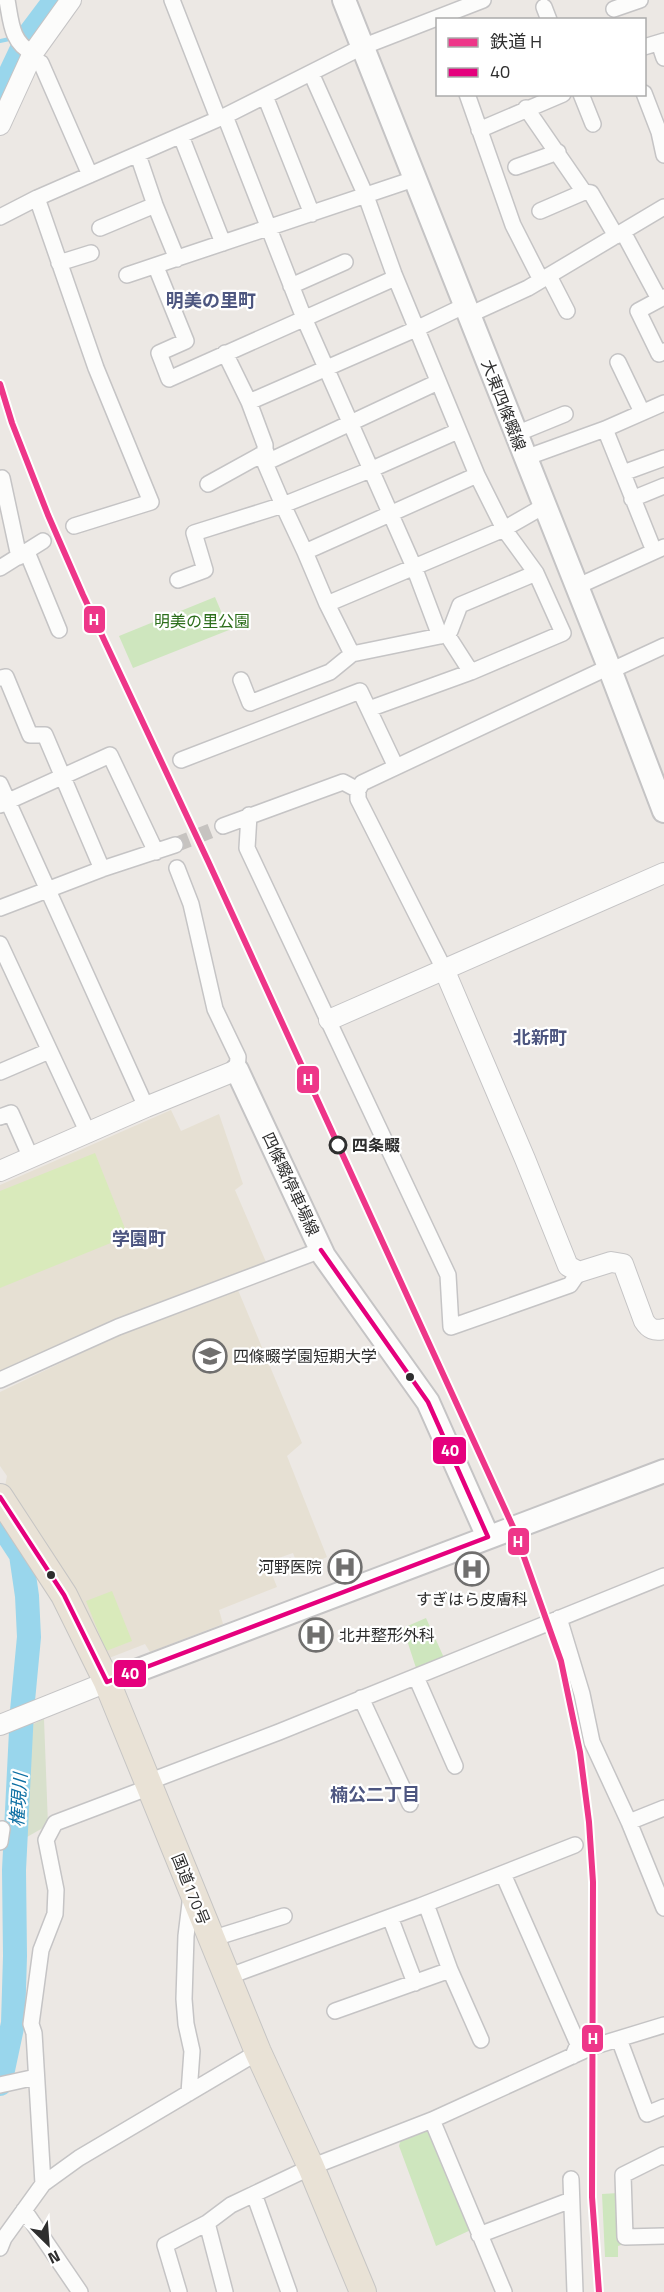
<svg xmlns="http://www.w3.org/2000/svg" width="664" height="2292" viewBox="0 0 664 2292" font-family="'Titillium Web','Noto Sans JP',sans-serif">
<rect width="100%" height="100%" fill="#ece8e4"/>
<path fill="#e6e0d3" d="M171,1110L181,1131L219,1114L243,1184L235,1190L266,1262L95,1329L0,1374V1185Z
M238,1290L302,1443L287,1456L327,1557L299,1569L293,1553L267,1562L277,1587L219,1610L223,1624L150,1652L145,1644L104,1660L5,1486L7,1476L0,1466V1392L125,1332Z"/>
<path fill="#cee6be" d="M215,597L229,630L133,668L119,636Z
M426,1618L445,1660L417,1671L403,1628Z
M429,2125L473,2229L436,2246L399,2146L402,2136Z
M618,2193L621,2245L618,2246V2257H605L602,2194Z"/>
<path fill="#d8e0cc" d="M44,1719L48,1825L20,1841L29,1726Z"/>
<path fill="#d9eabb" d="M95,1153L128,1236L0,1288V1191Z
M112,1591L132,1641L106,1651L86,1601Z"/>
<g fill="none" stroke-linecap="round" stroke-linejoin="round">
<path stroke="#99d6ec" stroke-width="4" d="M0,41L14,38"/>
<path stroke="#99d6ec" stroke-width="24" d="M0,95L28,36L55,0
M0,1523L21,1555L27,1596L29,1637L22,1711L14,1870L15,1956L13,2023L0,2084"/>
<path stroke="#c6c3c0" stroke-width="15" stroke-dasharray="15 8" stroke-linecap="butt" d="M175,845L223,826"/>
<defs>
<path id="minor" d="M7,0C11,21 11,43 33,53
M172,0L218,118
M544,7L549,20
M614,9L640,0
M659,43L664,58
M644,47L664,41
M31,59L41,63L90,175
M644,93L659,132L664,155
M467,94L513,225L541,280
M581,94L593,124
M265,96L312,214
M526,108L584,192
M225,116L304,318L414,567L440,636
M479,130L563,94
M181,136L223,243
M138,155L155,205L177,259
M516,167L558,152
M540,211L584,192L591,193L616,236
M0,217L37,198
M100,228L155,205
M623,232L659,299
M59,263L91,253
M156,267L186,341L159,353L169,379L395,278
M127,275L414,179
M549,276L567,311
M291,286L345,262
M664,297L638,311L659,354L664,351
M469,315L528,288L664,207
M225,353L249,402L265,445V463L283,505L305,552L327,604L352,654
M618,362L642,412
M249,402L416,329L466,305
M605,429L654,551
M516,434L565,414
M525,458L605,429L664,403
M265,463L438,382
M623,473L664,458
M2,478L19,557
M208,484L266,452
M632,499L664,486
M74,526L151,502L96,368L37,198L225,116L362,47L483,0
M27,552L59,630
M305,552L477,475L394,274L366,196L311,73
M0,568L43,541
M178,580L205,570L194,533L283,505L370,470L458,431
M576,587L664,547
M327,604L504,529L544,506
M446,633L471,672
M610,671L664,646
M0,678L6,677L30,735H45L102,869
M241,680L250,703L330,672L352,654L440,636L450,631L460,605L536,573
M369,709L471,672L563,633L536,573L504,529L477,475
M181,760L360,691L396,767
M0,784L146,1107
M0,805L110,755L156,852
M249,815L247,848L448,1275L451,1327L570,1285L579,1272
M223,826L343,782L358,790
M177,868L191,904L215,1009L238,1057L237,1070
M0,908L102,869L175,845
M0,944L88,1133
M444,969L358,799V790L362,783L609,667
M0,1072L49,1051
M0,1117L11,1113L31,1158
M0,1380L118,1327L321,1250
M559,1618L582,1694L592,1742L629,1822L664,1908
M416,1677L455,1766
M361,1698L410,1804
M148,1782L279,1732L664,1576
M629,1822L664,1808
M0,1842L2,1829
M503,1874L578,2044L573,2056
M426,1904L450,1970L481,2040
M390,1917L415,1983
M211,1939L284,1916
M227,1977L420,1906L575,1845
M335,2011L450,1970
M619,2039L647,2114L664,2107
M0,2085L36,2077
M189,2093L192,2051L186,2024L184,1999L186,1936L191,1895
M432,2120L504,2292
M664,2157L663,2155L623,2175L625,2237L664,2236
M571,2179L575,2292
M43,2184L34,2033L31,2024L41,1950L55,1914L56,1890L46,1840L55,1823L150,1787
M254,2194L289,2292
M24,2210L80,2292
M207,2223L225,2292
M479,2235L571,2200
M0,2248L4,2238L43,2184L79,2158L258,2052
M179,2292L165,2245L207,2223L231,2205L311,2167L432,2120L592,2047L664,2025"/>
<path id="tertiary" d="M0,125L33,53L71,0
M444,969L525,1159L568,1266L579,1272L611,1262L623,1264L644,1321C649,1329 654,1331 664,1329
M329,1020L664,873
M0,1171L146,1107L237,1070
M0,1725L107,1682"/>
<path id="secondary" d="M344,0L609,667L664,811
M237,1070L324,1256L428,1402L488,1537
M107,1682L664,1471"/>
<path id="trunk" d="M0,1497L64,1595L107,1682L258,2052L311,2167L363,2292"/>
</defs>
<use href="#minor" stroke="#c5c4c5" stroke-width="18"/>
<use href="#tertiary" stroke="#c5c4c5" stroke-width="22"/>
<use href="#secondary" stroke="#c5c4c5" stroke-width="26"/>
<use href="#trunk" stroke="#c6c5c4" stroke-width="28"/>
<use href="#minor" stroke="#fcfcfb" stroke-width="15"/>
<use href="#tertiary" stroke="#fcfcfb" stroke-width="20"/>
<use href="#secondary" stroke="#fcfcfb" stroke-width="22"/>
<use href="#trunk" stroke="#e9e2d6" stroke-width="26"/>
<defs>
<path id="bus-1" d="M0,1497L64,1595L107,1682L488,1537L428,1402L321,1250"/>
</defs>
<use href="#bus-1" stroke="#fff" stroke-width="9"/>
<use href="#bus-1" stroke="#e5007d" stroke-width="4.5"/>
<defs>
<path id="rail-1" d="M0,384L12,423L48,515L83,595L208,861L514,1529L561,1661L580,1752L589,1822L593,1882L592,2197L599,2292"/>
</defs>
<use href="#rail-1" stroke="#fff" stroke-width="10"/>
<use href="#rail-1" stroke="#ee3689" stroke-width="6"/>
</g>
<defs>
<symbol id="university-ring" viewBox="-11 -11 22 22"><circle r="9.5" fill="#fff" stroke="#706f6e" stroke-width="1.5"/><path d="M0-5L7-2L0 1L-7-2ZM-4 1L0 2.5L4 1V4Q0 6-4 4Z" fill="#706f6e"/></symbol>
<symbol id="hospital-ring" viewBox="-11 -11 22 22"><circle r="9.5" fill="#fff" stroke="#706f6e" stroke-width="1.5"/><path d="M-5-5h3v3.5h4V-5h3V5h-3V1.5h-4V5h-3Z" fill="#706f6e"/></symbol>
</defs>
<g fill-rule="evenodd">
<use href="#university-ring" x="191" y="1337" width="38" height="38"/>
<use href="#hospital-ring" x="326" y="1548" width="38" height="38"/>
<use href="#hospital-ring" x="453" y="1550" width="38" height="38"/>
<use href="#hospital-ring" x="297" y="1616" width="38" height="38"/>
</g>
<circle fill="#fff" stroke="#2e2e2e" stroke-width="3" cx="338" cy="1145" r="8"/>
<g fill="#2e2e2e" stroke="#fff" stroke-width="2">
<circle cx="410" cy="1377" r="5"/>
<circle cx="51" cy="1575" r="5"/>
</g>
<g text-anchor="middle" stroke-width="4.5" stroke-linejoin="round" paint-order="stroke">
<g font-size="16" fill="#2e2e2e" stroke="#fff">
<text transform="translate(504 405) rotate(69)" y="6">大東四條畷線</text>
<text transform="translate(291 1184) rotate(65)" y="6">四條畷停車場線</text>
<text transform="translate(191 1889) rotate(68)" y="6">国道170号</text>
</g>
<g font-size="16" fill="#2c6e1b" stroke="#fff">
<text x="202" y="627">明美の里公園</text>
</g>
<g font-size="16" font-weight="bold" fill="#2e2e2e" stroke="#fff" text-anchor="start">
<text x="352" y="1151">四条畷</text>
</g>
<g font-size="16" fill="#2e2e2e" stroke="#fff" text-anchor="start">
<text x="233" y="1362">四條畷学園短期大学</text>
<text x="322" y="1573" text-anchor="end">河野医院</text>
<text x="472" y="1605" text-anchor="middle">すぎはら皮膚科</text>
<text x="339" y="1641">北井整形外科</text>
</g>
<g font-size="18" font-weight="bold" fill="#4d5680" stroke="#fff">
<text x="211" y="307">明美の里町</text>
<text x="540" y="1044">北新町</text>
<text x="139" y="1245">学園町</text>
<text x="375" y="1801">楠公二丁目</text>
</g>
<g font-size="18" font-style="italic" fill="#0d6fa3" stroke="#fff">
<text transform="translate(19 1800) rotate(-86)" y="6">権現川</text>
</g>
</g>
<g stroke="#fff" stroke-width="2">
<rect x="83" y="605" width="23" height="29" rx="6" fill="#ee3689"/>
<rect x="296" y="1065" width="24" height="29" rx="6" fill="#ee3689"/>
<rect x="432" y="1436" width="35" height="29" rx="6" fill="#e5007d"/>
<rect x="507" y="1527" width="23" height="29" rx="6" fill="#ee3689"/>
<rect x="113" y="1659" width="34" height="29" rx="6" fill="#e5007d"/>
<rect x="581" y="2024" width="23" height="29" rx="6" fill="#ee3689"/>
</g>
<g font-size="16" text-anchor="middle" font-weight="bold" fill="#fff">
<text x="94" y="625">H</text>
<text x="308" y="1085">H</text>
<text x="450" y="1456">40</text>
<text x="518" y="1547">H</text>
<text x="130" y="1679">40</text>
<text x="593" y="2044">H</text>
</g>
<rect x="436" y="18" width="210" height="78" fill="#ffffff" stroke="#ababab" stroke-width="1.5"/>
<rect x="448" y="38" width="30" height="9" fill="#ee3689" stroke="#ababab" stroke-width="1.5"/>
<text x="490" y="48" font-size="18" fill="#2e2e2e">鉄道 H</text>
<rect x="448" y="68" width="30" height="9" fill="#e5007d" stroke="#ababab" stroke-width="1.5"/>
<text x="490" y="78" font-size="18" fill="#2e2e2e">40</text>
<g transform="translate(48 2244) rotate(155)" stroke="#ffffff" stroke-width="4.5" paint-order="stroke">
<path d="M0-4.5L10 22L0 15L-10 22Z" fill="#2e2e2e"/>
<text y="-9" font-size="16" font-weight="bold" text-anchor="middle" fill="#2e2e2e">N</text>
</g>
</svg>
